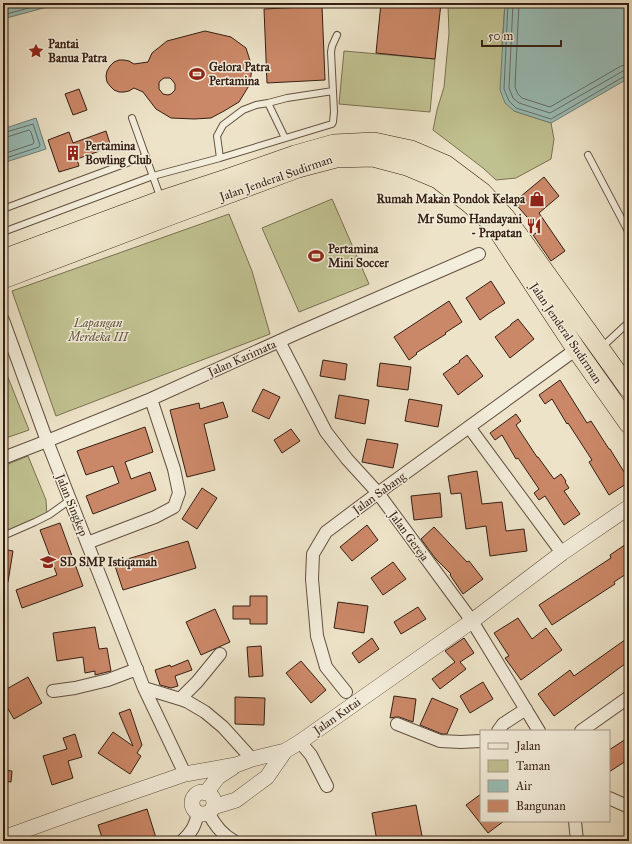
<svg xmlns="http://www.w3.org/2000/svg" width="632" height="844" viewBox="0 0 632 844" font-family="'IM FELL Great Primer',serif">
<rect width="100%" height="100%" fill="#ede3c8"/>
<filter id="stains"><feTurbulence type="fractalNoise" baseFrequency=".005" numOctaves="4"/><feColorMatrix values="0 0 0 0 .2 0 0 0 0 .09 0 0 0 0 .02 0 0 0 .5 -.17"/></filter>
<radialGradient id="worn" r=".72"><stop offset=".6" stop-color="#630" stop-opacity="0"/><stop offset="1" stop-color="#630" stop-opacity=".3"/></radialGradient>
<path fill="#c0c190" stroke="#7a7052" d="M447,3H505L502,44L514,111L551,123L554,139L551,159L516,178L496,180L483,168L433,130L437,110L444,87L449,33L448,6Z
M344,51L435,59L430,112L339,104Z
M332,199L369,284L299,312L262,228Z
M229,214L252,271L270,334L56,416L12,291Z
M3,365L29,430L3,439Z
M28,456L46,500L47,517L3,534V466Z"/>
<path fill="#99beb8" stroke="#717e76" d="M3,3H62L3,19Z
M505,3H629V78L551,123L514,111L505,103L500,90Z
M36,118L46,149L3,163V129Z"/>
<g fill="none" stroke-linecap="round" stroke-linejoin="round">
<path stroke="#676e66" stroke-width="1" d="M508,3L504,89L509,101L516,108L551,119L625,76L629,75
M513,3L509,88L513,98L519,103L550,113L623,71L629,70
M519,3L515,87L518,94L522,98L550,107L621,66L629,64
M3,15L47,3
M3,133L33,124L40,145L39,147L3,159
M3,138L7,137L29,130L31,132L34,142L33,144L3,154"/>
</g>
<path fill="#cb8868" stroke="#351f13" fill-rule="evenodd" d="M381,3H441L435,59L376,53Z
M322,6L325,80L267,83L264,9Z
M205,31L231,37L246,48L252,67L250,84L239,102L224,111L211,118L194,119L171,118L156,109L143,92L134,88L129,91L124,92H119L114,90L110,86L107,82L106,76L107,71L110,66L114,62L119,60H124L129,61L134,64L148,62L152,53L167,41ZM164,78H170L172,80L175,84V90L171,94L168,95L163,94L159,89V83L160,81Z
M79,89L87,110L73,115L65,94Z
M106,131L111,147L77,159L79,166L59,172L48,140L69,132L73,143Z
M544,177L559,196L539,213L565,251L551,261L533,235L539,231L514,202Z
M491,281L505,303L488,314L480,320L466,298Z
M449,301L462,322L445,333L446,334L416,353L417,354L409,360L394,337Z
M518,319L534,339L510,358L495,337L511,325V324Z
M467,355L483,376L458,395L443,374L460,362L459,361Z
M323,360L347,364L345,380L320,376Z
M380,363L411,367L408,390L377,386Z
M560,380L587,423L591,421L609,449H610L629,480V482L609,495L589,462L592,460L568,423L567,424L552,399L545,404L539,395Z
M263,389L280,397L269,419L252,411Z
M339,395L369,400L365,424L335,418Z
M409,399L442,405L438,427L405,421Z
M223,402L228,417L204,424L215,470L187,477L170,410L199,403L200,409Z
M516,414L521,421L516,425L537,457H538L554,479L561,474L566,481L565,482L569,488L564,491L580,514L564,525L545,496L539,500L534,493L539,489L518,458L516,459L502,435L495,440L490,433Z
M145,427L153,452L125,462L131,479L150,472L156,490L93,514L86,496L119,483L113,466L86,475L77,451Z
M291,429L300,441L282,453L274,440Z
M367,439L398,444L393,468L362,462Z
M477,471L482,504L502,502L506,531L524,529L527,551L490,556L486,526L466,529L461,493L451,494L448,476Z
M202,488L217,498L197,529L182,519Z
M440,493L442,517L414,520L411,496Z
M60,523L83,586L22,608L16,590L57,575L40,530Z
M367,525L378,540L352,561L340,547Z
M434,527L467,562L469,561L483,579L463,594L450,575L451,574L435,558L421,539Z
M188,541L196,568L123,590L114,563Z
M629,542V572L614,582L615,584L552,625L539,605L611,558L610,555Z
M3,549L13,551L8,582H3Z
M393,562L406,579L383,595L371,578Z
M250,596H267V624H250V619H233V606H250Z
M338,602L368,606L364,633L334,628Z
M418,607L426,619L401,634L394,622Z
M215,609L230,642L201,655L186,622Z
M518,618L532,639L546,628L562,650L521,680L505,658L509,656L494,633Z
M95,627L99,649L107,648L111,671L95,675V671L85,673L83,657L57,661L53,633Z
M629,637V661L554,716L538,694L570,670L574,676Z
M372,638L379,649L359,663L352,653Z
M464,638L474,653L460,662L466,669L440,689L432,679L455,662L445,651Z
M261,646L263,676L249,677L247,647Z
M188,660L192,670L175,676L178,686L171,688L160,685L155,670L170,665L171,667Z
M301,661L326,690L311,703L286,673Z
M28,677L42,703L14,719L3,700V691Z
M483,682L493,699L470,713L460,696Z
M394,696L416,699L413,722L399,717H396L390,718Z
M235,697L265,698L264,725L235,724Z
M432,698L458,709L447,734H442L420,725Z
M130,709L142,745L137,753L141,756L130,774L98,753L113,732L133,746L119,713Z
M75,734L82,757L68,761L73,778L52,785L43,756L67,749L63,738Z
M629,737V759L609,772V750Z
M3,770L12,771L11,782L3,781Z
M481,794V821H504L488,833L466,805Z
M416,805L423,841H377L372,813Z
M147,809L157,841H103L98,825Z"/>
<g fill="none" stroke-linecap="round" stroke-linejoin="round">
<defs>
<path id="service" d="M268,103L287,98L333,91
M132,118L161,199
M588,155L629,233
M220,158L217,136L223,125L243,110L256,105L268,103L285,138
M3,209L146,156
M3,232L153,176L220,158L332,124L333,122L334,112L331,52L332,46L337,35
M601,348L629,322
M3,536L35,522L49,515L70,500"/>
<path id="minor" d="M3,320L47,441L144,688L185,774
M279,341L326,432L347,459L378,493L472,621L539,731
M469,427L562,553
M3,458L47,441L151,399L295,334L479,254
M87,543L155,517L174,507L179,493L174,469L151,399
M144,688L180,699L188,702L205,712L223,727L252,759
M53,691L75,688L108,680L137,669
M346,692L326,667L317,636L312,579L313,554L326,532L378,493L571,353
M180,699L197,682L220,654
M397,724L440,741L461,742L481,741
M498,731L503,724L526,709
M581,731L629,697
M300,742L311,755L327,786
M609,798L629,807
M208,812C214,824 222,835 234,841
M575,821L577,841
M182,841C192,832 195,826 198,813"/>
<path id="tertiary" d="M192 803a11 11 0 1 1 22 0a11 11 0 1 1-22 0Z
M206,793L218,777L232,768
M213,807L236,800L267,777L285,751
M3,838L78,811L185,774L236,765L252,759L285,751L300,742L472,621L562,553L629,507"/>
<path id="trunk" d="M3,259L162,200L223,180L295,155L334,144L374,142L411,150L446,165L482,192L506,218L629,389
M3,279L166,217L298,168L336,158L373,157L407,166L438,179L469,203L495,226L576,349L629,424"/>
</defs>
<use href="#service" stroke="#635040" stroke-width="8"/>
<use href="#minor" stroke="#635040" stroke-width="14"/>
<use href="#tertiary" stroke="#635040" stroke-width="16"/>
<use href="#trunk" stroke="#351f13" stroke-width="20"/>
<use href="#service" stroke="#f3eddb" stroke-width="6"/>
<use href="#minor" stroke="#f3eddb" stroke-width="12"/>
<use href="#tertiary" stroke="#f3eddb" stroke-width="15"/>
<use href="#trunk" stroke="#ede3c8" stroke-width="19"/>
</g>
<defs>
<symbol id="sight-bare" viewBox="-9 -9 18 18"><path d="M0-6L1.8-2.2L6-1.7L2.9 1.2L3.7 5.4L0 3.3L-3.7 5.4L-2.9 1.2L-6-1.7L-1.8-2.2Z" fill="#8f2418" stroke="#f3eddb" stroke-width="2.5" paint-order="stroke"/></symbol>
<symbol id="stadium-bare" viewBox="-9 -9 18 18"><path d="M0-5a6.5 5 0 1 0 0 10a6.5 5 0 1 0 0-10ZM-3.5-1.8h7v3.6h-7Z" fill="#8f2418" stroke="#f3eddb" stroke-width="2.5" paint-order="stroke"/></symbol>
<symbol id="building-bare" viewBox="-9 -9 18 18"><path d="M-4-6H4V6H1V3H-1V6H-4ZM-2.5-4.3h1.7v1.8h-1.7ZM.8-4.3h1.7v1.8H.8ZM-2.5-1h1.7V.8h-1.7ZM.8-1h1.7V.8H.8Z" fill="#8f2418" stroke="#f3eddb" stroke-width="2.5" paint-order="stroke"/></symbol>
<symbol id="shop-bare" viewBox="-9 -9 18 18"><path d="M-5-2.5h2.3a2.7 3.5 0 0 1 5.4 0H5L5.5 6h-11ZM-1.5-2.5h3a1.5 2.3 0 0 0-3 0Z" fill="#8f2418" stroke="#f3eddb" stroke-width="2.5" paint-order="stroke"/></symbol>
<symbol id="restaurant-bare" viewBox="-9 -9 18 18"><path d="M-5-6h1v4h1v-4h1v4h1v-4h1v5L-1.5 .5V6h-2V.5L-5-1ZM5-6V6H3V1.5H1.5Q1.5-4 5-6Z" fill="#8f2418" stroke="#f3eddb" stroke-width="2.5" paint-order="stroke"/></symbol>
<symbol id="school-bare" viewBox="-9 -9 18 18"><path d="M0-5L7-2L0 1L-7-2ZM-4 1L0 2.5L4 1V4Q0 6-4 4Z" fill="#8f2418" stroke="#f3eddb" stroke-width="2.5" paint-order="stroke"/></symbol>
</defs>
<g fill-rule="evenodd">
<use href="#sight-bare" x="25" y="40" width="22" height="22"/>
<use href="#stadium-bare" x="186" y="63" width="22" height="22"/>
<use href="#building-bare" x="62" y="142" width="22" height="22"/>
<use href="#shop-bare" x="526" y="188" width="22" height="22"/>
<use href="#restaurant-bare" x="523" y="215" width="22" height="22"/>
<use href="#stadium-bare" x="305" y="245" width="22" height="22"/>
<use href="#school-bare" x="37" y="551" width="22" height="22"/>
</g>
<g text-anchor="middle" stroke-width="3" stroke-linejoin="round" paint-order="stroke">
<g font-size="12" font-weight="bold" fill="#351f13" stroke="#f3eddb" text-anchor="start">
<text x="48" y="48">Pantai<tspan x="48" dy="14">Banua Patra</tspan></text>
<text x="209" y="71">Gelora Patra<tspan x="209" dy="14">Pertamina</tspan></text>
<text x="85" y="150">Pertamina<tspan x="85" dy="14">Bowling Club</tspan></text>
<text x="525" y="203" text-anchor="end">Rumah Makan Pondok Kelapa</text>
<text x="522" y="223" text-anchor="end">Mr Sumo Handayani<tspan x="522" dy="14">- Prapatan</tspan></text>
<text x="328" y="253">Pertamina<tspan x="328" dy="14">Mini Soccer</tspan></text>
<text x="60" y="566">SD SMP Istiqamah</text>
</g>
<g font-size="12" fill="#351f13" stroke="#f3eddb">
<text transform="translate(276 178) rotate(-19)" y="4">Jalan Jenderal Sudirman</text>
<text transform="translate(566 333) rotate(56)" y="4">Jalan Jenderal Sudirman</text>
<text transform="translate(242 358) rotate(-24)" y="4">Jalan Karimata</text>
<text transform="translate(379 493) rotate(-36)" y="4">Jalan Sabang</text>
<text transform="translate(72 505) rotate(68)" y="4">Jalan Singkep</text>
<text transform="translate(409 536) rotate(54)" y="4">Jalan Gereja</text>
<text transform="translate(337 716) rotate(-35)" y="4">Jalan Kutai</text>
</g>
<g font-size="12" font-style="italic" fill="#5f5038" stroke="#f3eddb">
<text x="98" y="327">Lapangan<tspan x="98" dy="14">Merdeka III</tspan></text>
</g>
</g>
<rect width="632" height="844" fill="none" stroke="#ede3c8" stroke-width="16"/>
<rect x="4" y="4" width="624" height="836" fill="none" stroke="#351f13" stroke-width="2"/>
<rect x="8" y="8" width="616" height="828" fill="none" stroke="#351f13"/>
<rect x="480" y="730" width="130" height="92" fill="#f3eddb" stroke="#a79b8b"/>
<rect x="488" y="743" width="20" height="6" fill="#f3eddb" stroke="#a79b8b"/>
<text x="516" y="750" font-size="12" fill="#351f13">Jalan</text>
<rect x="488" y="760" width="20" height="12" fill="#c0c190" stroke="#a79b8b"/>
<text x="516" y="770" font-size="12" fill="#351f13">Taman</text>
<rect x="488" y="780" width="20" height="12" fill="#99beb8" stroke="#a79b8b"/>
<text x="516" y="790" font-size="12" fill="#351f13">Air</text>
<rect x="488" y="800" width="20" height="12" fill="#cb8868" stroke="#a79b8b"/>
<text x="516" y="810" font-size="12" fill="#351f13">Bangunan</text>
<path d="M482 40v6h79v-6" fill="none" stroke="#351f13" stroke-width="2"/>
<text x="488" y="40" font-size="12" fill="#351f13" stroke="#f3eddb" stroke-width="3" paint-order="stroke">50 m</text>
<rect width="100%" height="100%" filter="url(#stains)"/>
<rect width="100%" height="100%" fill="url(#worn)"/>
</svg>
